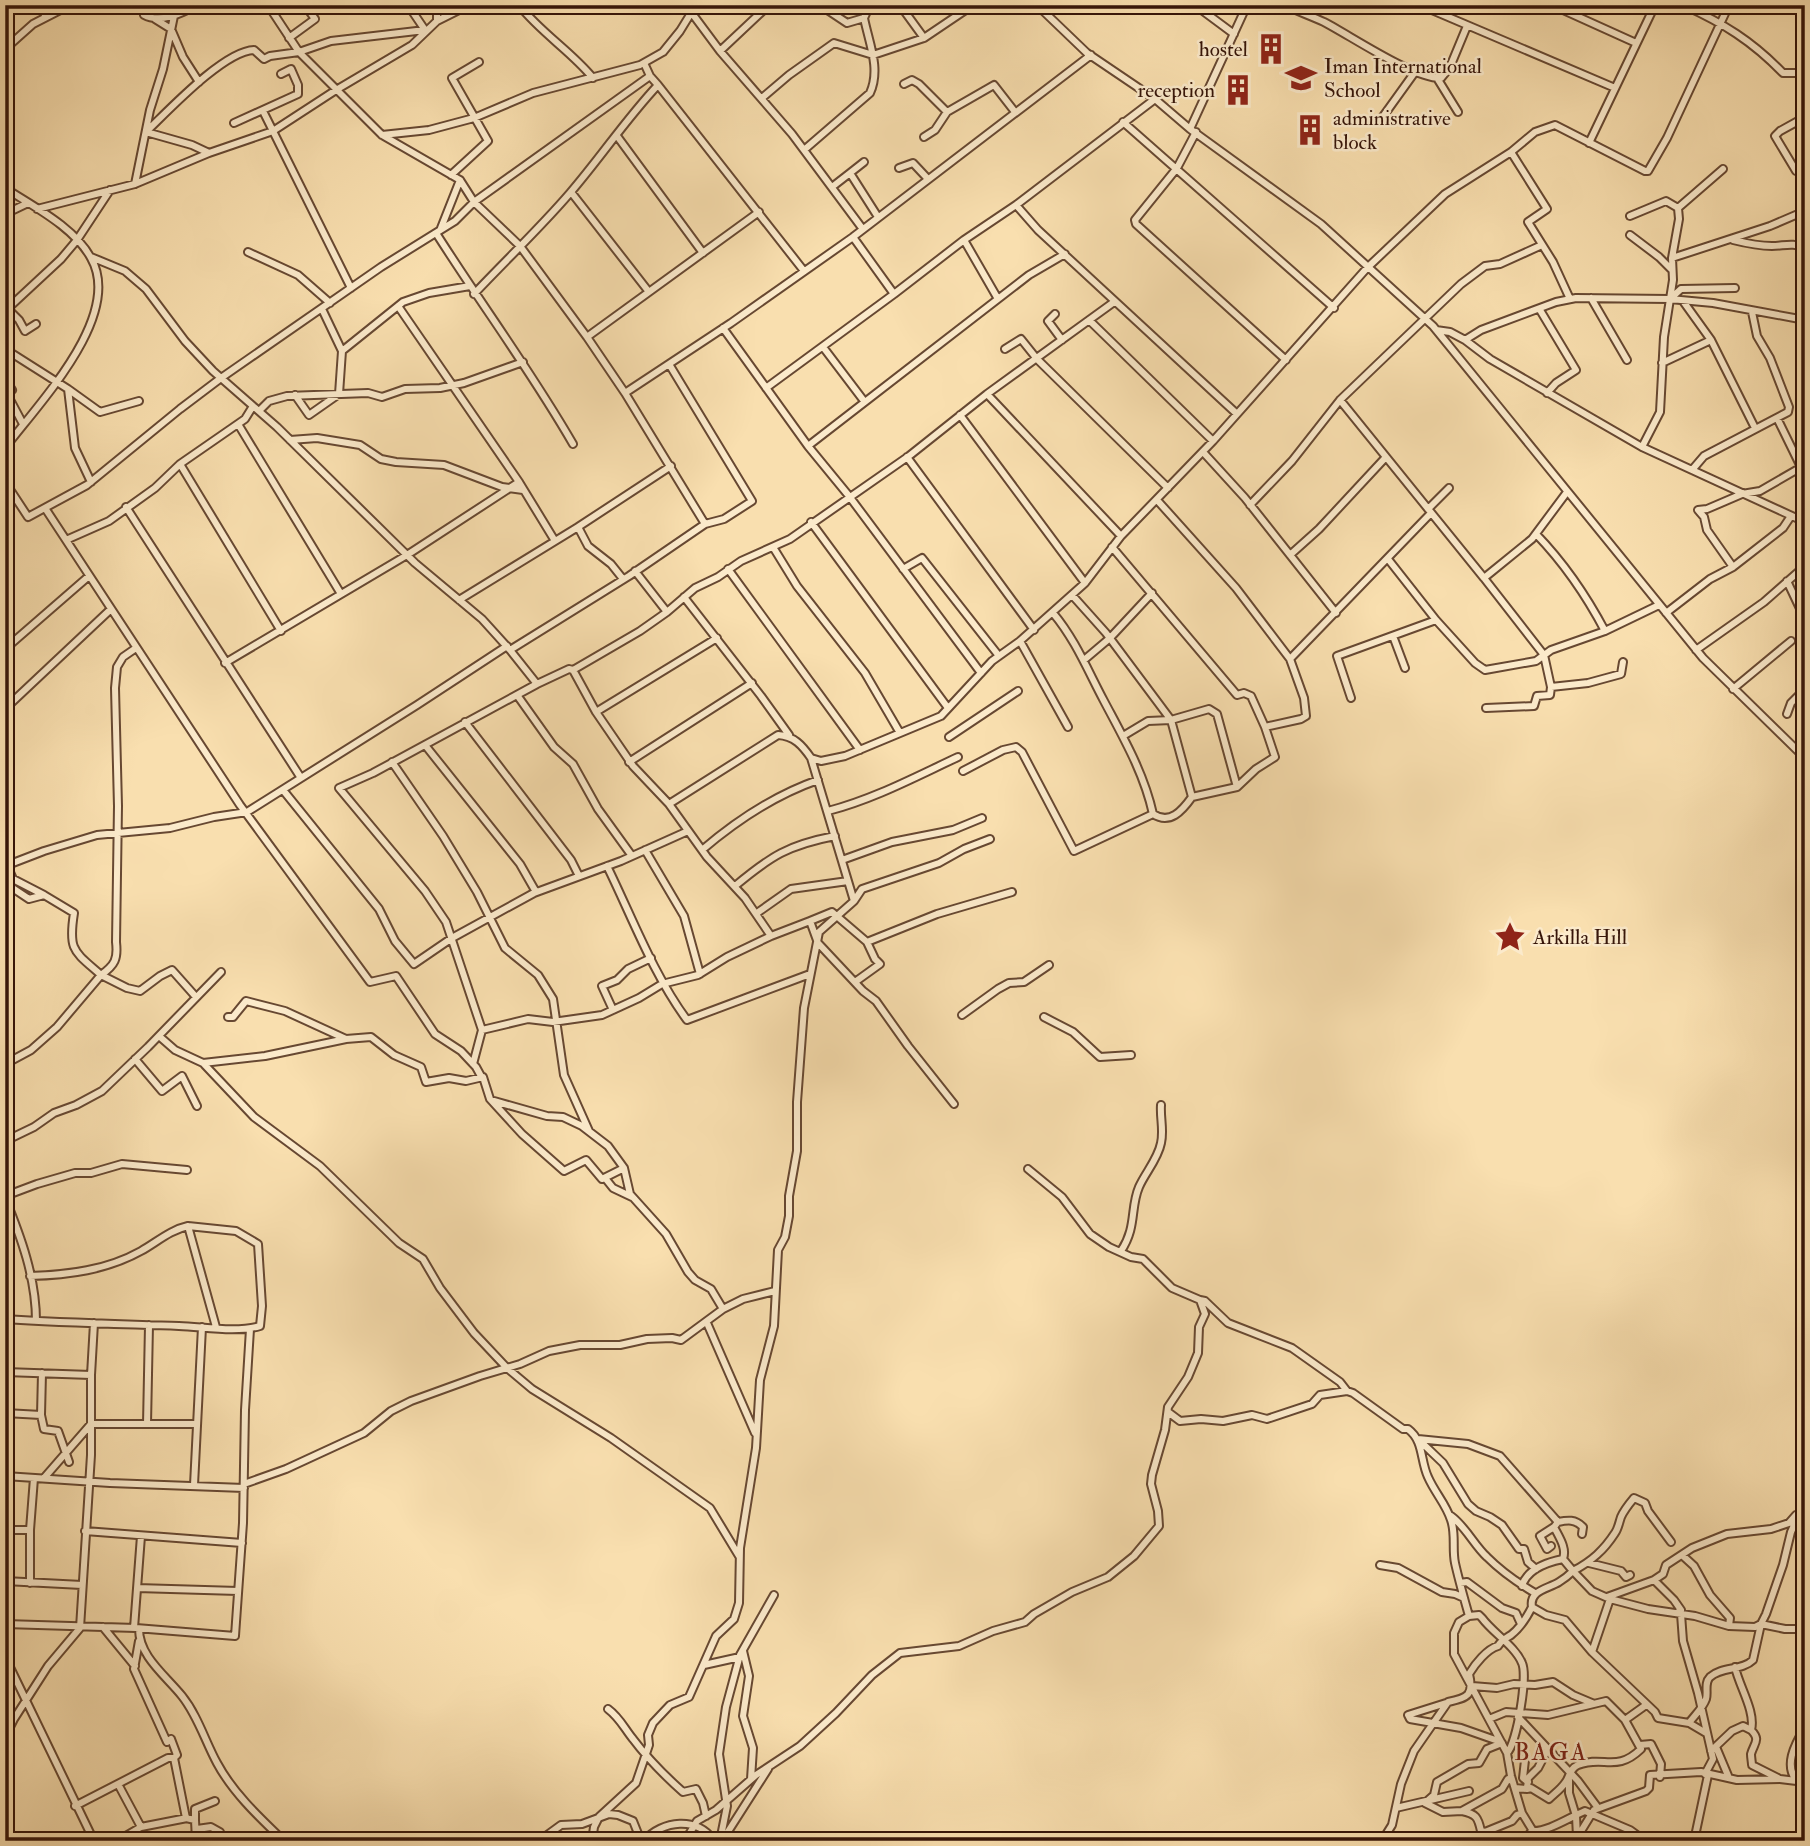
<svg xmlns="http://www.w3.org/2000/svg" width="1810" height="1846" viewBox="0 0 1810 1846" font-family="'IM FELL Double Pica',serif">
<rect width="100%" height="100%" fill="#f9dfaf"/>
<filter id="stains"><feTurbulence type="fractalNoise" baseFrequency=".00286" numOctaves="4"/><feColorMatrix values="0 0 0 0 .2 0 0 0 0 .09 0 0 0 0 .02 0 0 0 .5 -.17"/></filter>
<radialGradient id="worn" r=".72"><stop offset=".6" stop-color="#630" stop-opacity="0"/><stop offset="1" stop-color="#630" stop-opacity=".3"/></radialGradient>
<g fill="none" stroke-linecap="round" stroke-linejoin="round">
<defs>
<path id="minor" d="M268,5L299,52L382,135L460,180L474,202L520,246L587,337L759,212
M437,5V21
M519,5C541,33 571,51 593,78
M820,5L847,23L864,18
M900,5L924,38
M1037,5L1087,53L1155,99L1190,129L1321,224L1433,326L1703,658L1805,758
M1195,5L1234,34
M1284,5C1297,11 1311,16 1324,22C1351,36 1414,79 1441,78L1450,67L1467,26
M1420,5L1615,88
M1552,5L1636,43
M1683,5C1723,23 1752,41 1783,73H1805
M231,6L247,5
M1137,6V5
M691,12L720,51L792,134L862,228
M144,15C160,24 182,13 197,5
M44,18L51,5
M155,19L171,29L183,57L199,82
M289,38L315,19L305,5
M5,49L33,24L70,5
M720,51L769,5
M1437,78L1458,112
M904,84L912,80L919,84L947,112L994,85L1015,112
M658,85L804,271
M762,98L789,75L834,43L873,55L924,38L973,5
M263,111L351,288
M1800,120L1780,131L1775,136L1796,171L1805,165
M1123,122L1334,308
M1379,122L1415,72
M234,123L298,94V85L291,69L281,74
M1190,129L1247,5
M146,132C169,110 224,51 254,50L264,59L270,56L299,52L331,41L425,30L408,5
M146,132L192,145L209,153
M1196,132L1177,168L1135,220L1136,224L1286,360
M382,135L429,130L474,118L533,93L640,65L663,52L680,31L696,5
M617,136L703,253
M924,137L935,130L947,112
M1589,143L1655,5
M804,150L870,93C881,69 869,43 864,18L870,5
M1511,152L1547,209L1528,222L1553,262L1570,299
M899,168L913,163L928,179
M850,173L864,162
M451,175L488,141L452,78L479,62
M135,184L150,110L163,69L174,16
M832,187L850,173L878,217
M5,188C34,207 74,227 91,258C124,316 38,404 5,448
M571,192L649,292
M1016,205L1038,230L1237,414
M37,209L135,184L209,153L273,131L336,90L412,45L437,21L469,5
M5,214L28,203
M1630,216L1666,201L1678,208
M441,228L460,180
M436,233C481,304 531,371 573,444
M1630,235L1659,257L1672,270
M853,237L894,294
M964,240L998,299
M1733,240C1745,243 1758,246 1772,246C1784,246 1793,242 1805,248
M248,252L298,275L330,303
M91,257L125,271L146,289L185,341L213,371L277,427L415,563L482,619L510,650L537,684L569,669L573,670L596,712L633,766L669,804L778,735C794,736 802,745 811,758L821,761L845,756L941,716L992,661L1020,641L1085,583L1121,536L1213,441L1367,268L1445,194L1511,152L1535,132L1555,125L1645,171H1648L1667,138L1729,5
M1672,258L1770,226L1805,211
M474,294C506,260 540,228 570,193C601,157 626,119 658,85L650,76
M1591,298L1627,360
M1670,299L1681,289L1735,288
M1683,301L1711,340L1755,428
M398,306L519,482L555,541
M8,309L19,320L25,331L36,324
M322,309L342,351
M1540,310L1576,370L1556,383L1547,393
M5,311L61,259L77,240L110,190
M1055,314L1048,321L1062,340
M1089,320L1213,441
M723,328L808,446L849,496L981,673
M1436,330L1450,332L1465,340L1490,359L1642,447L1805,522
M587,337L625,393L705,524
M1465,340L1481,330L1556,302L1576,298L1670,299L1713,303L1805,320
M823,347L864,401
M5,349L68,389L75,448L91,482
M1005,349L1021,339L1037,359L1168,488
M1662,363L1711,340
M5,379L12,390L7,394L23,424
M766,388L894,294L964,240L1016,205L1155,99
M68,389L100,412L139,401
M625,393L731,323L853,237L1091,55
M987,394L1121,536
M295,395L309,415L339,394L342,351L403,302L429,293L470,286
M1340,400L1484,578L1532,539L1567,492
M259,411L269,401L287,396L368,393L382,397L405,389L440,388L464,383L523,362
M960,415L1085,583
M1777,418L1801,467
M238,424L341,594
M290,440L317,438L360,445L381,459L396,462L444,465L502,487L523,490
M808,446L1029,275L1065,254
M1642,447L1660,412L1664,337L1673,280L1672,258L1679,219L1678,208L1723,169
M1203,452L1245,498L1336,613
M907,457L1034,630
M180,464L281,631
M1692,470L1704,456L1788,412L1789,407L1770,358L1757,336L1752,312
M5,482L28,517L87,485L180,409L221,378L381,267L455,221L474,202L650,76L644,63
M1157,500L1236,588L1290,659L1431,513
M1250,505L1292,461L1340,400L1461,284L1485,266L1500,264L1542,245
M126,507L301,778
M45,508L240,805L370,982L396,976L435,1034L461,1051L476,1067L482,1078
M1428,509L1449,488
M811,522L948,708
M578,527L671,466
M1536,534C1564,563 1586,595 1605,631
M66,540L109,521L155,488L180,464L245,419L253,406
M773,547L797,586L865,673L900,733
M1112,547L1237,695L1244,693L1251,696L1265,727L1301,719L1306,716L1304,698L1290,659
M1290,555L1319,529L1386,457
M1388,559L1436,620L1475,663L1485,670L1536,661L1551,650L1605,631L1659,605
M1733,567L1783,528L1791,516
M728,569L860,750
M903,569L922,558L999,656
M635,571L667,612
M1484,578L1544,655L1551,687L1588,683L1621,674L1623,662
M1787,581L1805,619
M1072,595L1106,633L1171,720L1209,709L1217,714L1237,787
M684,597L761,696L789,735
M459,600L578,527L588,546L611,564L623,579
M1666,613L1710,579L1733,567L1707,530L1704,517L1698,510L1707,509L1742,494L1760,491L1805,465
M1393,636L1405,668
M1020,641L1068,727
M136,648L123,657L117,667L115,688L118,806L116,942C118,959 115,965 101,975L127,988L140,991L160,976L172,970L196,997
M5,649L89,576
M510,650L629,576L705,524L724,519L752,501L669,364
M1696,650L1764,602L1805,566
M1084,660L1110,638L1152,593
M225,663L407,555L519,482
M573,670L640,631L667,612L695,588L718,577L741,561L790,539L909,456L987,394L1114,302
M1733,689L1791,641
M517,695L554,747L573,764L598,809L632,856
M1351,698L1337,656L1436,620
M10,704L111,609
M1486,708L1534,706L1537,696L1550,695L1551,687
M596,712L717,638
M1787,714L1791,703L1805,689
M465,722L571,860L579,876
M1123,736L1148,721L1171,720L1192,797L1237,787L1256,769L1275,757L1265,727
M949,737L1018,691
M425,745L520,864L536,892
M811,758L854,901
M392,762L443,836L477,892L505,948L538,975L553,999L564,1075L589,1131
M629,762L752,683
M963,771L1003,750L1016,747L1022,752L1074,851L1153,814C1144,773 1123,737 1104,701C1088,671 1075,639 1053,613
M283,790L379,909L395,941L414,964L452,938L534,893L621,861L688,831
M669,804L707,857L745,898L771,936L810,921L818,943L863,991L876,1001L908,1046L954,1104
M828,811C874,799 915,777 958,757
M1153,814C1170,825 1182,811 1192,797
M645,850L684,916L700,974
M702,850C736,821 775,795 818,780
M842,860L892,842L953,830L982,818
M5,861L13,879L44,895
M5,866L44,851L97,835L170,828L214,817L247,812L417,705L507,646
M607,866C632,917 653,974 687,1020L810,974
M5,883L29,899L44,895L74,913C68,951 74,951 101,975L57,1027L31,1050L5,1064
M735,886C771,856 788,845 835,836
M757,913L791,889L848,881
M810,921L832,912L867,942L875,959L880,964L855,982
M867,942L937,914L1012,892
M613,1010L602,986L617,980L628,969L651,958
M962,1015L998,989L1009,983L1024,982L1049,965
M228,1017H233L246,1001L285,1011L346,1039
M1044,1017L1073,1032L1100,1057L1131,1055
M482,1030L528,1019L553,1022L602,1015L639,998L662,984L698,975L727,957L771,936
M159,1036L175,1050L203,1063L265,1056L346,1039L371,1037L394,1055L421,1067L426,1082L449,1078L466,1081L483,1077L490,1099L522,1134L564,1171L586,1160L602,1179L624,1168
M135,1059L162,1091L182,1076L197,1106
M203,1063L254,1117L320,1166L399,1243L423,1259L440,1288L474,1333L507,1368L532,1389L611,1438L710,1508L739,1556
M473,1064L482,1030L446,922L425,891L339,788L373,773L537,684
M494,1101L547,1116L563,1117L582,1126L608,1146L624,1168L630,1194L666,1234L688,1272L695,1280L711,1289L723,1309
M5,1141L34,1127L54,1113L76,1105L102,1091L148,1047L221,972
M605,1178L613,1188L632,1197
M5,1196L37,1184L75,1173H91L122,1164L187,1170
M5,1198C21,1237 36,1278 36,1321
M1121,1251C1137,1227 1130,1208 1139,1187C1145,1173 1158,1159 1161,1143C1164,1130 1160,1118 1161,1105
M30,1276C68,1275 107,1270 141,1251C157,1242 170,1230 188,1226
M1200,1300L1205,1301L1228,1323L1292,1348L1340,1382L1347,1391
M5,1319C63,1323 121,1324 179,1326C205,1327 236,1333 260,1326L262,1306L258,1244L236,1231L188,1226L216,1327
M707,1323L755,1433
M5,1372L91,1375
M1168,1412L1180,1421L1201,1419L1223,1421L1252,1415L1267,1419L1312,1404L1320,1395L1347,1391L1353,1393L1403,1429H1408C1424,1441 1420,1460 1428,1477C1435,1493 1446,1504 1451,1520C1456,1534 1452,1549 1455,1563C1459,1581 1464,1598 1469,1616L1459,1622L1454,1633V1654L1507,1753L1511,1776L1522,1813L1533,1831L1548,1841
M5,1413L41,1415L42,1373
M41,1415L44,1429L58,1431L69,1462
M147,1424L149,1325
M5,1476L110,1483L244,1488
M44,1478L91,1424H196
M244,1484L286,1469L364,1433L391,1411L411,1401L480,1376L520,1364L549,1351L580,1345H620L647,1339L672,1338L681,1340L723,1309L743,1299L775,1291
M194,1485L202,1327
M1451,1516C1466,1527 1474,1545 1487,1557C1501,1571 1518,1583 1535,1593
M1558,1522C1568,1520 1575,1519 1583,1527L1582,1534
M5,1530H30L34,1478
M30,1530V1583
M85,1531L242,1543
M1551,1546L1547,1549L1540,1536L1554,1527
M1682,1555L1694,1566L1710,1595L1730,1618L1729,1626
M1589,1563L1621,1571L1626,1577L1630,1575
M1380,1565L1398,1568L1442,1592L1455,1594L1464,1598
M1536,1569L1528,1562L1524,1549H1519L1502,1525L1490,1517L1476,1511L1468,1504L1443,1463L1418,1439L1468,1444L1500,1456L1558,1522L1554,1527C1559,1537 1567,1548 1563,1559L1573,1571C1592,1561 1604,1550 1615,1533C1618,1529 1619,1523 1621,1517C1624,1510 1629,1504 1634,1498L1645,1503L1648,1511L1671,1542
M1654,1580L1674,1600L1681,1610L1677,1613
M5,1581L82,1585
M1460,1583L1467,1582L1502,1608L1516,1613L1521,1624
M1522,1586C1527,1569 1548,1562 1563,1559
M137,1588L238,1591
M1607,1597L1654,1580L1663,1574L1666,1565L1692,1548L1727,1534L1771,1529L1789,1523L1796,1515
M1532,1607L1546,1615L1565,1620L1592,1652L1655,1712L1658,1718L1689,1723L1706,1733
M1681,1614L1683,1641L1698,1693L1713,1759L1705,1774
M1469,1616L1479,1615L1482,1618C1493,1633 1515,1646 1522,1663C1528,1676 1517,1743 1507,1753
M5,1624L136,1628L235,1636L243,1523L245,1410L250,1329
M103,1627L135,1666
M134,1628L141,1536
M139,1629C139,1656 165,1675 182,1696C198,1716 205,1741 217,1763C233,1793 260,1818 284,1841
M139,1641L134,1669L167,1742L171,1739L177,1755L174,1758L186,1818L195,1820L196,1841
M743,1651L749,1676L743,1716L753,1748L751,1779
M1592,1652L1610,1599
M5,1657L94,1841
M704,1665L740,1657
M1735,1667C1739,1686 1756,1712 1751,1730C1761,1740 1754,1743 1751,1754C1751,1758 1752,1762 1752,1765L1778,1778
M1472,1686L1497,1688L1514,1684L1535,1685L1553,1682L1573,1695L1592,1703
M1446,1703L1408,1715L1410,1719L1461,1728L1501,1742
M608,1709C620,1718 624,1728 633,1739C648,1759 665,1776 683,1792L696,1789L703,1803L706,1816
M1518,1717L1578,1781L1598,1808
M1489,1719L1506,1712L1548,1715L1606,1701L1625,1720L1646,1705
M1689,1723C1694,1716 1703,1708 1706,1699C1708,1692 1704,1683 1710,1677C1722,1666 1742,1671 1753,1660L1761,1624L1785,1629H1805
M5,1737L14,1719L48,1666L80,1628L91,1455V1375L94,1323
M1502,1743L1487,1749L1479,1763L1468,1764L1437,1782L1434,1795L1425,1803L1443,1812L1462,1811L1502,1789L1508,1779L1512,1781
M1640,1745L1651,1744L1661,1764L1660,1777
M1716,1747L1729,1778
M1711,1751L1732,1731L1743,1726L1751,1730
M1525,1760L1523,1778L1528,1782
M1569,1780V1793L1576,1816L1577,1837
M1799,1783C1782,1767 1795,1744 1805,1727
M118,1784L141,1827
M1515,1788L1527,1789L1528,1778L1538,1768L1548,1749
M1527,1789L1531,1788L1549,1799C1554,1794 1561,1789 1565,1783C1570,1777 1569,1769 1578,1765C1604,1755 1616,1773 1641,1749L1625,1720
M75,1806L168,1758H174
M1396,1808L1469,1791
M1462,1811C1476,1814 1478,1817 1481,1831L1485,1832L1512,1821L1517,1815L1522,1813
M195,1820V1809L215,1801
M197,1829L211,1827L220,1832
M117,1841L141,1827L187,1818
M539,1841L561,1825L582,1824L609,1814L618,1815L633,1821L641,1841
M592,1841L594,1827L599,1817L636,1783L649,1745L648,1735L653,1723L670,1705L689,1697L716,1636L734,1619L739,1603L740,1548L756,1448L760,1380L774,1326L778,1250L785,1237L789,1216V1196L797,1151V1102L804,1008L819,932L854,901L862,889L939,863L964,849L990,839
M644,1841C662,1820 698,1816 714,1841
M685,1841L697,1821L716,1810L756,1775L800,1746L836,1713L872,1675L900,1653L959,1646L993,1631L1025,1622L1034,1614L1072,1592L1108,1577L1134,1556L1159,1526L1158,1511L1151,1484L1152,1475L1165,1430L1168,1407L1188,1377L1198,1353L1199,1327L1205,1314L1200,1300L1172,1288L1143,1259L1131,1257L1109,1247L1090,1234L1062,1197L1028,1169
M720,1841L727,1806L719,1754L726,1707L740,1655L774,1595
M722,1841L768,1769
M1382,1841L1392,1825L1401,1784L1414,1751L1448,1702C1468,1698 1474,1695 1469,1674C1475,1664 1487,1649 1498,1646C1502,1639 1505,1639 1511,1635C1520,1628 1527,1617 1532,1607C1529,1590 1548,1589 1559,1582C1564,1579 1569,1575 1573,1571L1592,1591L1610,1599L1648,1609L1695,1616L1729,1626L1755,1627L1761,1624L1766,1614L1783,1565L1791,1532L1805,1501
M1523,1841L1532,1831C1548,1832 1570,1817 1585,1811L1630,1830L1645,1841
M1575,1841L1594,1810L1646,1791L1649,1788L1650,1775L1701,1772L1737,1780L1780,1779L1805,1782
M1694,1841L1708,1775"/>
</defs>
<use href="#minor" stroke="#674832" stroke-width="10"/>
<use href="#minor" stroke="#fbeacb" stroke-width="6"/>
</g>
<defs>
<symbol id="building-bare" viewBox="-9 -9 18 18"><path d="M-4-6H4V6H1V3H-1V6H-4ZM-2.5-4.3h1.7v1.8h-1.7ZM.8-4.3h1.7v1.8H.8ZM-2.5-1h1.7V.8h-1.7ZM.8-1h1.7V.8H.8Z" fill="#8f2418" stroke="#fbeacb" stroke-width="2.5" paint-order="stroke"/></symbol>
<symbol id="school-bare" viewBox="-9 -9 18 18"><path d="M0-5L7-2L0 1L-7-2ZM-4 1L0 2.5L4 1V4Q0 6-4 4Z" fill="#8f2418" stroke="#fbeacb" stroke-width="2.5" paint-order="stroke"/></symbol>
<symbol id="sight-bare" viewBox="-9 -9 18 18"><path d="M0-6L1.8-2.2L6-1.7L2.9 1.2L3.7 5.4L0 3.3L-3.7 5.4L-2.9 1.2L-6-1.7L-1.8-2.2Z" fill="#8f2418" stroke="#fbeacb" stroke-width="2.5" paint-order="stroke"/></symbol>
</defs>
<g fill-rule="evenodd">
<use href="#building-bare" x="1249" y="27" width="44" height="44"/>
<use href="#school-bare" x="1279" y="56" width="44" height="44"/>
<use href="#building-bare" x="1216" y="68" width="44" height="44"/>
<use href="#building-bare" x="1288" y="108" width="44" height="44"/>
<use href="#sight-bare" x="1488" y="915" width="44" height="44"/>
</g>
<g text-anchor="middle" stroke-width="5" stroke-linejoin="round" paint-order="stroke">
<g font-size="21" fill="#361509" stroke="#fbeacb" text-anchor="start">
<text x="1248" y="56" text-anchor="end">hostel</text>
<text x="1324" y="73">Iman International<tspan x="1324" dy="24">School</tspan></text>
<text x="1215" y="97" text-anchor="end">reception</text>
<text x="1333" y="125">administrative<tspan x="1333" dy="24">block</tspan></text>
<text x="1533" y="944">Arkilla Hill</text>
</g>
<g font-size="24" letter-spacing="2" fill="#7a1f14" stroke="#fbeacb">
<text x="1551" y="1760">BAGA</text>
</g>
</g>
<rect width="1810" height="1846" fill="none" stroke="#f9dfaf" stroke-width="28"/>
<rect x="7" y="7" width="1796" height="1832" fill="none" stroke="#361509" stroke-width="3.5"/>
<rect x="14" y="14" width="1782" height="1818" fill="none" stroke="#361509" stroke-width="2"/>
<rect width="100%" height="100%" filter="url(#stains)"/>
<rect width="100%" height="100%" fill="url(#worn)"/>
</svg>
